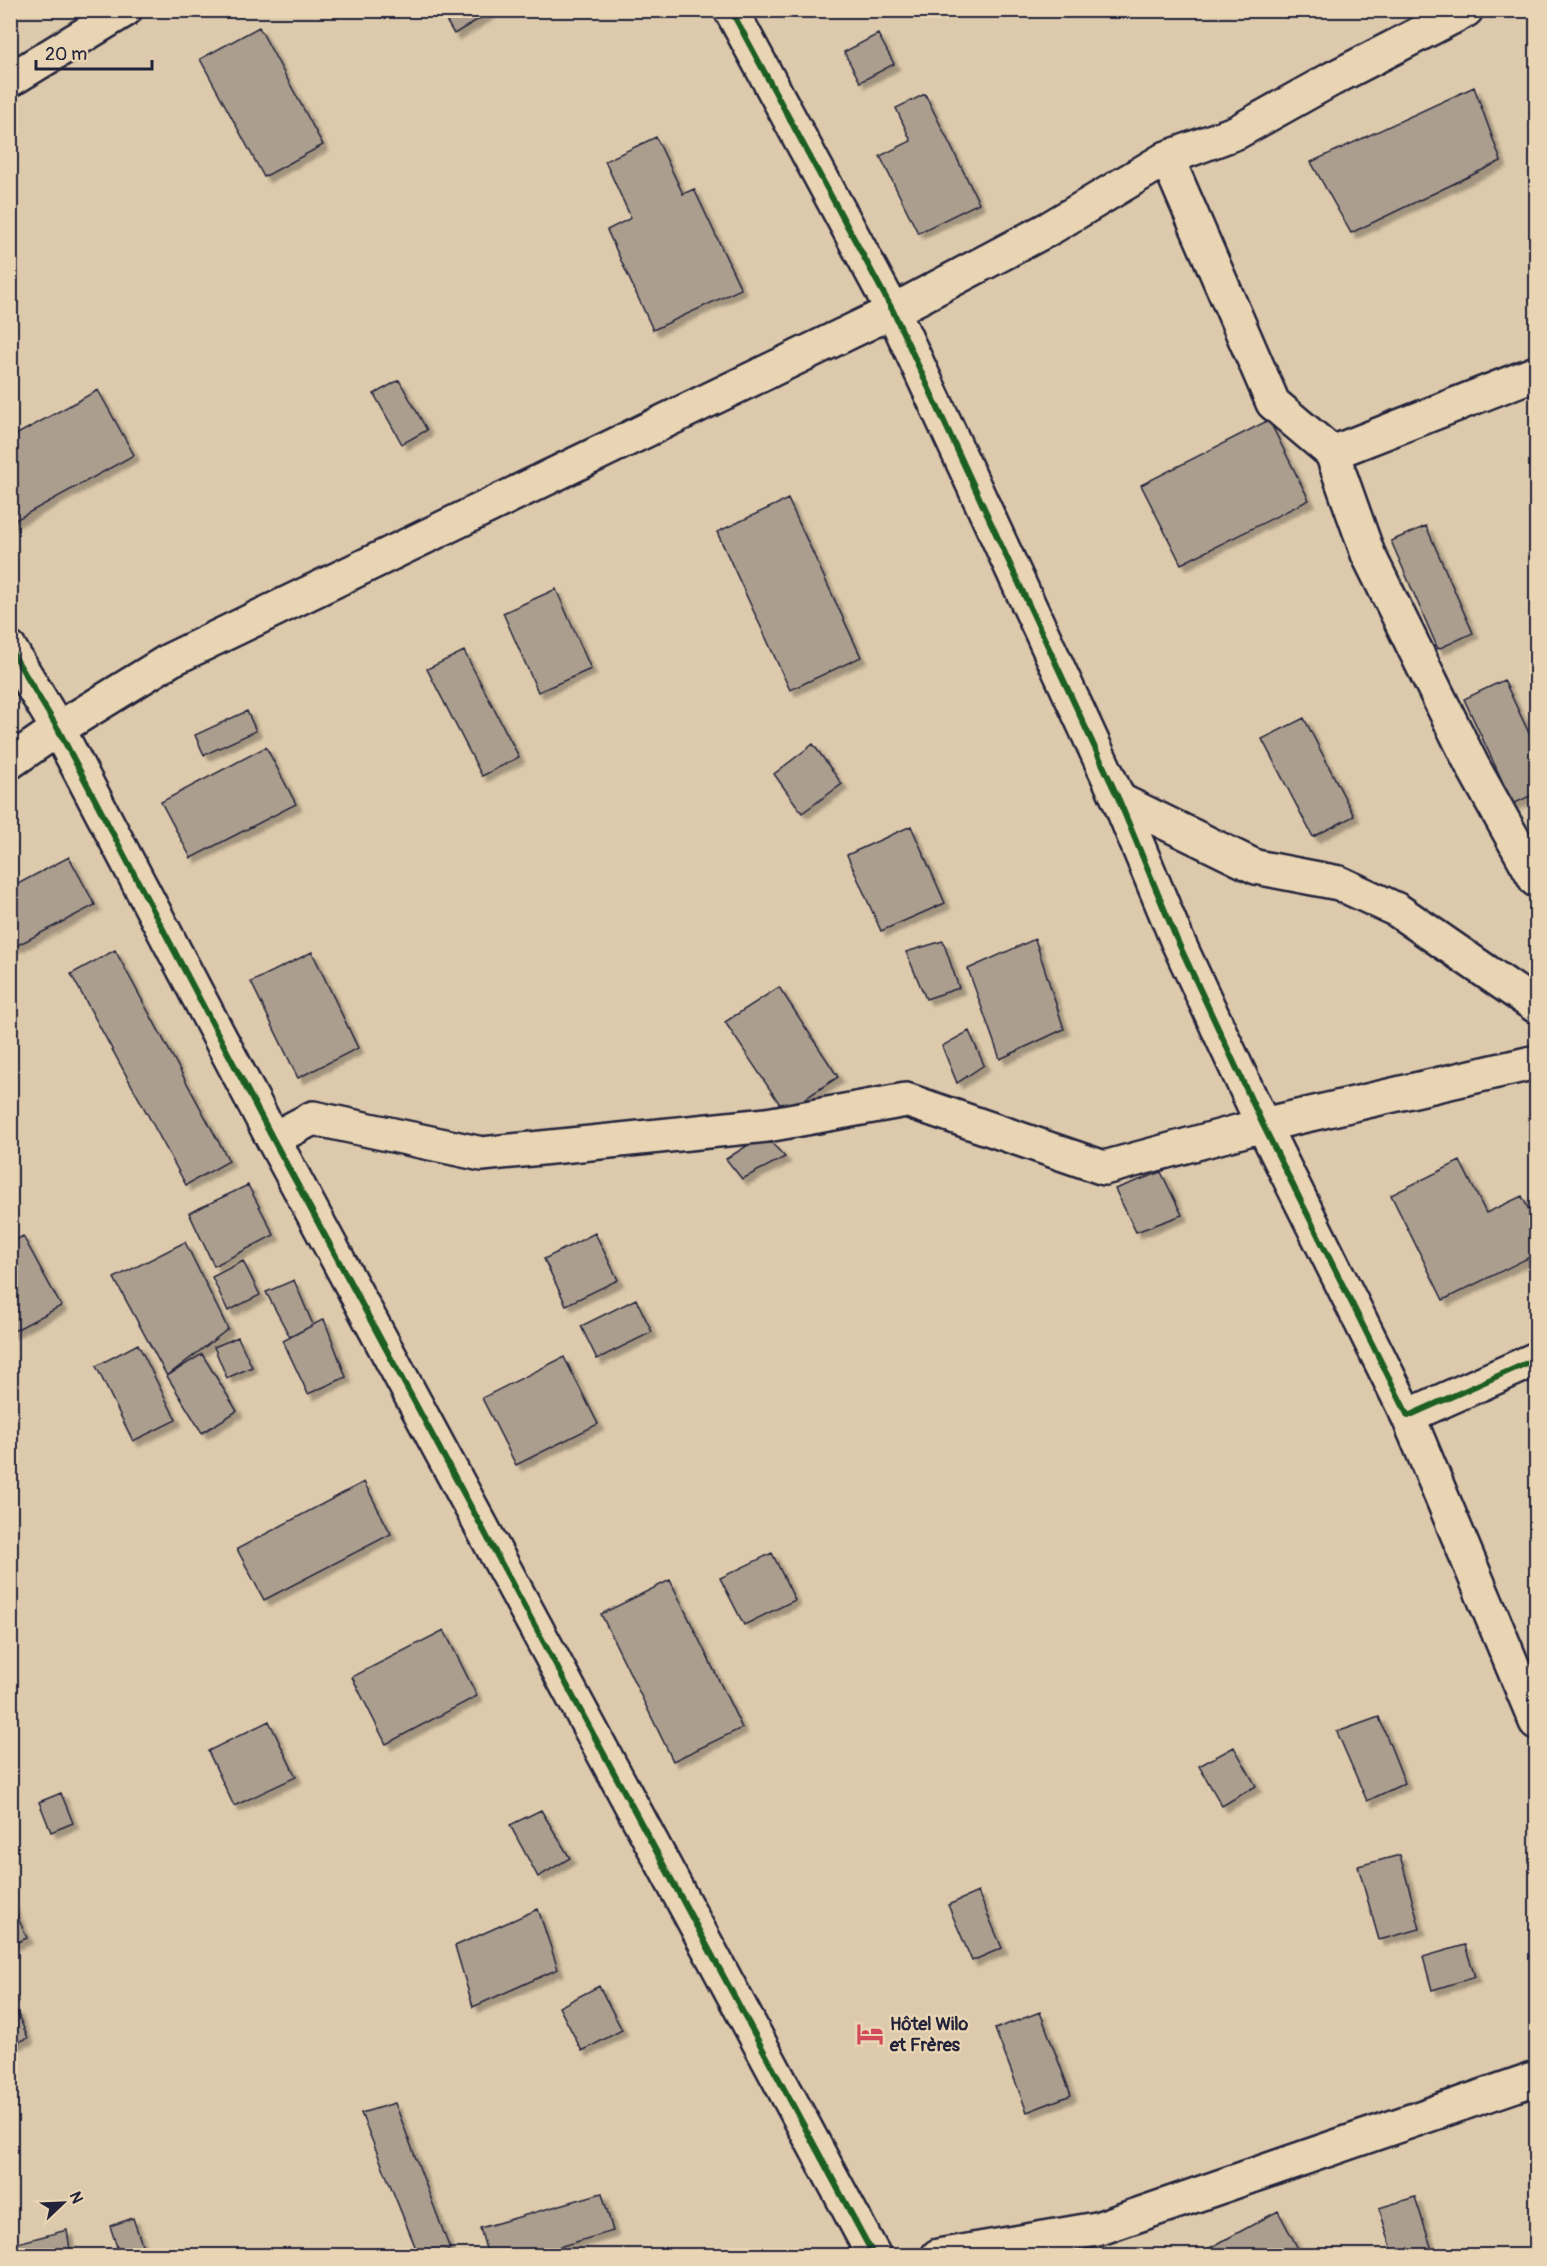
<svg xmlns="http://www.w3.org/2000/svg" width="1547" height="2266" viewBox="0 0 1547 2266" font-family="Pangolin,sans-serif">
<defs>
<filter id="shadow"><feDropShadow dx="5.5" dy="5.5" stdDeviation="1.5" flood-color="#0004"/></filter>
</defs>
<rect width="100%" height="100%" fill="#ddcaac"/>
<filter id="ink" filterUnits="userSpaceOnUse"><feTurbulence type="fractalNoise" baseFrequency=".0167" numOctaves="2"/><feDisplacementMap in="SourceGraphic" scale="12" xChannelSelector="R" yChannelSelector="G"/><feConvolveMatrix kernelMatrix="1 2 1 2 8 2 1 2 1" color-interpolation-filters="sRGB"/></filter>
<g filter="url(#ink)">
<path fill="#ab9e8e" stroke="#22223b" stroke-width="1.5" filter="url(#shadow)" d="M440,10H494L454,34Z
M259,27L323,145L264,177L200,59Z
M878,34L894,64L860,82L844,52Z
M1474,87L1501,161L1351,233L1311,162Z
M925,94L979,203L918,233L880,156L911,141L896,108Z
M656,137L683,194L694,189L741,289L653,330L607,230L631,218L605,161Z
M399,380L427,430L402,444L374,394Z
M98,390L134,455L10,523V438Z
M1269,420L1309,500L1181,564L1141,485Z
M788,499L861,657L790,690L717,532Z
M1426,526L1473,633L1438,649L1391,541Z
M556,589L591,669L538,692L503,613Z
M464,651L519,757L482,776L427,669Z
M1504,680L1536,748V793L1513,804L1464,699Z
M247,711L256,731L204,755L195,735Z
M1304,718L1354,816L1313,837L1262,739Z
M813,744L842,784L802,813L774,774Z
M266,747L296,804L191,858L161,802Z
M911,826L945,903L881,931L847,855Z
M69,857L95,905L14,947L10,940V888Z
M1035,939L1064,1029L1000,1059L968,969Z
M943,941L959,988L926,999L906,952Z
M115,950L229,1161L186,1185L71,974Z
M312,952L358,1048L298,1078L251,982Z
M779,987L838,1077L785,1112L725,1022Z
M969,1031L984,1065L957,1083L942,1046Z
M764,1135L785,1157L742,1179L726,1159Z
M1460,1161L1486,1213L1522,1196L1536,1225V1254L1443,1300L1391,1195Z
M1161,1172L1182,1215L1136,1232L1115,1189Z
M248,1185L274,1235L214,1266L189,1213Z
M595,1233L618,1280L566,1305L544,1259Z
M23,1236L61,1306L10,1333V1243Z
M185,1242L228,1329L167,1376L114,1278Z
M243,1261L260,1295L228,1311L212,1277Z
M294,1280L313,1325L290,1337L266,1292Z
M636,1299L652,1332L597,1359L581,1326Z
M324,1319L346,1377L308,1394L283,1341Z
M238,1337L252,1367L227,1378L214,1347Z
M138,1344L176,1420L133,1441L96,1366Z
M202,1354L237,1411L202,1433L167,1376Z
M564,1357L598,1424L516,1465L482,1398Z
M364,1482L391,1534L264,1600L237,1549Z
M772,1553L795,1600L744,1625L720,1578Z
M670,1580L742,1728L673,1761L601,1614Z
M444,1630L477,1696L386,1744L352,1677Z
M1379,1717L1405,1783L1367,1801L1337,1732Z
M269,1721L296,1777L234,1806L208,1751Z
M1234,1747L1256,1786L1222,1806L1199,1766Z
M61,1793L73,1823L51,1832L39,1802Z
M541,1810L570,1858L538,1877L510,1825Z
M1400,1855L1420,1929L1379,1940L1358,1866Z
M978,1892L1002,1948L972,1961L948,1905Z
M10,1900L27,1938L10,1945Z
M538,1909L558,1969L473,2007L455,1946Z
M1465,1945L1475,1977L1432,1990L1423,1957Z
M599,1986L622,2030L582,2051L559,2007Z
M16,2010L28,2038L10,2045V2013Z
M1040,2012L1071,2095L1027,2112L995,2029Z
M395,2103L450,2249L435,2256H419L361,2113Z
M602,2193L613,2231L528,2256H488L480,2228Z
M1415,2197L1434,2256H1394L1379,2208Z
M1278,2211L1302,2256H1195Z
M133,2218L146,2256H120L110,2226Z
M67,2230L71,2256H10V2245Z"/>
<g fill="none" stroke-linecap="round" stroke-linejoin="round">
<defs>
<path id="minor" d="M731,10L893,311L1119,800L1177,940L1263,1125L1408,1416L1536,1359
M10,80L125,10
M1167,158L1273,403L1332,453L1536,373
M1332,453L1368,554L1472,765L1536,880
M10,649L58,729L273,1139L874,2256
M1119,800L1256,867L1339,883L1397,910L1536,1006
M273,1139L313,1118L482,1154L767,1125L906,1100L1104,1168L1263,1125L1536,1062
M1408,1416L1536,1722
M938,2256L1097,2229L1536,2078"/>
<path id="major" d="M10,762L58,729L170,660L893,311L1050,228L1167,158L1237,132L1332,79L1466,10"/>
</defs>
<use href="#minor" stroke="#22223b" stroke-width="38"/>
<use href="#major" stroke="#22223b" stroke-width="38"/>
<use href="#minor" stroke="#e9d5b3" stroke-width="33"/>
<use href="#major" stroke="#e9d5b3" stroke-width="33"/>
<defs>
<path id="cycleway" d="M731,10L893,311L1119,800L1177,940L1263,1125L1408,1416L1536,1359
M10,649L58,729L273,1139L874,2256"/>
</defs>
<use href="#cycleway" stroke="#e9d5b3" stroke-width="10"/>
<use href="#cycleway" stroke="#1b5e20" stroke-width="6"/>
</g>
</g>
<defs>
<symbol id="hotel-bare" viewBox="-9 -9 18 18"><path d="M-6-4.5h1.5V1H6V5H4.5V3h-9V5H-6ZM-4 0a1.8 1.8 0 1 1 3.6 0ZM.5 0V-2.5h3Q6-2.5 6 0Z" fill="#d1495b" stroke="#e9d5b3" stroke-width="2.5" paint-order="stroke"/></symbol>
</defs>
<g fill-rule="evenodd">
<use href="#hotel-bare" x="851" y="2015" width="38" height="38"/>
</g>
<g text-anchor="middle" stroke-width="5" stroke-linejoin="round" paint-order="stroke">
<g font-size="18" font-weight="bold" fill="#22223b" stroke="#e9d5b3" text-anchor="start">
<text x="890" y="2030">Hôtel Wilo<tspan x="890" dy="21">et Frères</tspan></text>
</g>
</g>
<rect width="1547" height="2266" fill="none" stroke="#e9d5b3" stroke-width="36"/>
<rect x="18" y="18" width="1511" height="2230" fill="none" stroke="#22223b" stroke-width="2" filter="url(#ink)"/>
<g transform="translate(63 2203) rotate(67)" stroke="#e9d5b3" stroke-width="4.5" paint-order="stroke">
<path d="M0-4.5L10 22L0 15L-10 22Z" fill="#22223b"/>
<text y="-9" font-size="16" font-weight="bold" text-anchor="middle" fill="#22223b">N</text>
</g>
<path d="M36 60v9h116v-9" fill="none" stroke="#22223b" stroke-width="3"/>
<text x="45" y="60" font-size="18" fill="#22223b" stroke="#e9d5b3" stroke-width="4.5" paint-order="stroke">20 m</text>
</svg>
